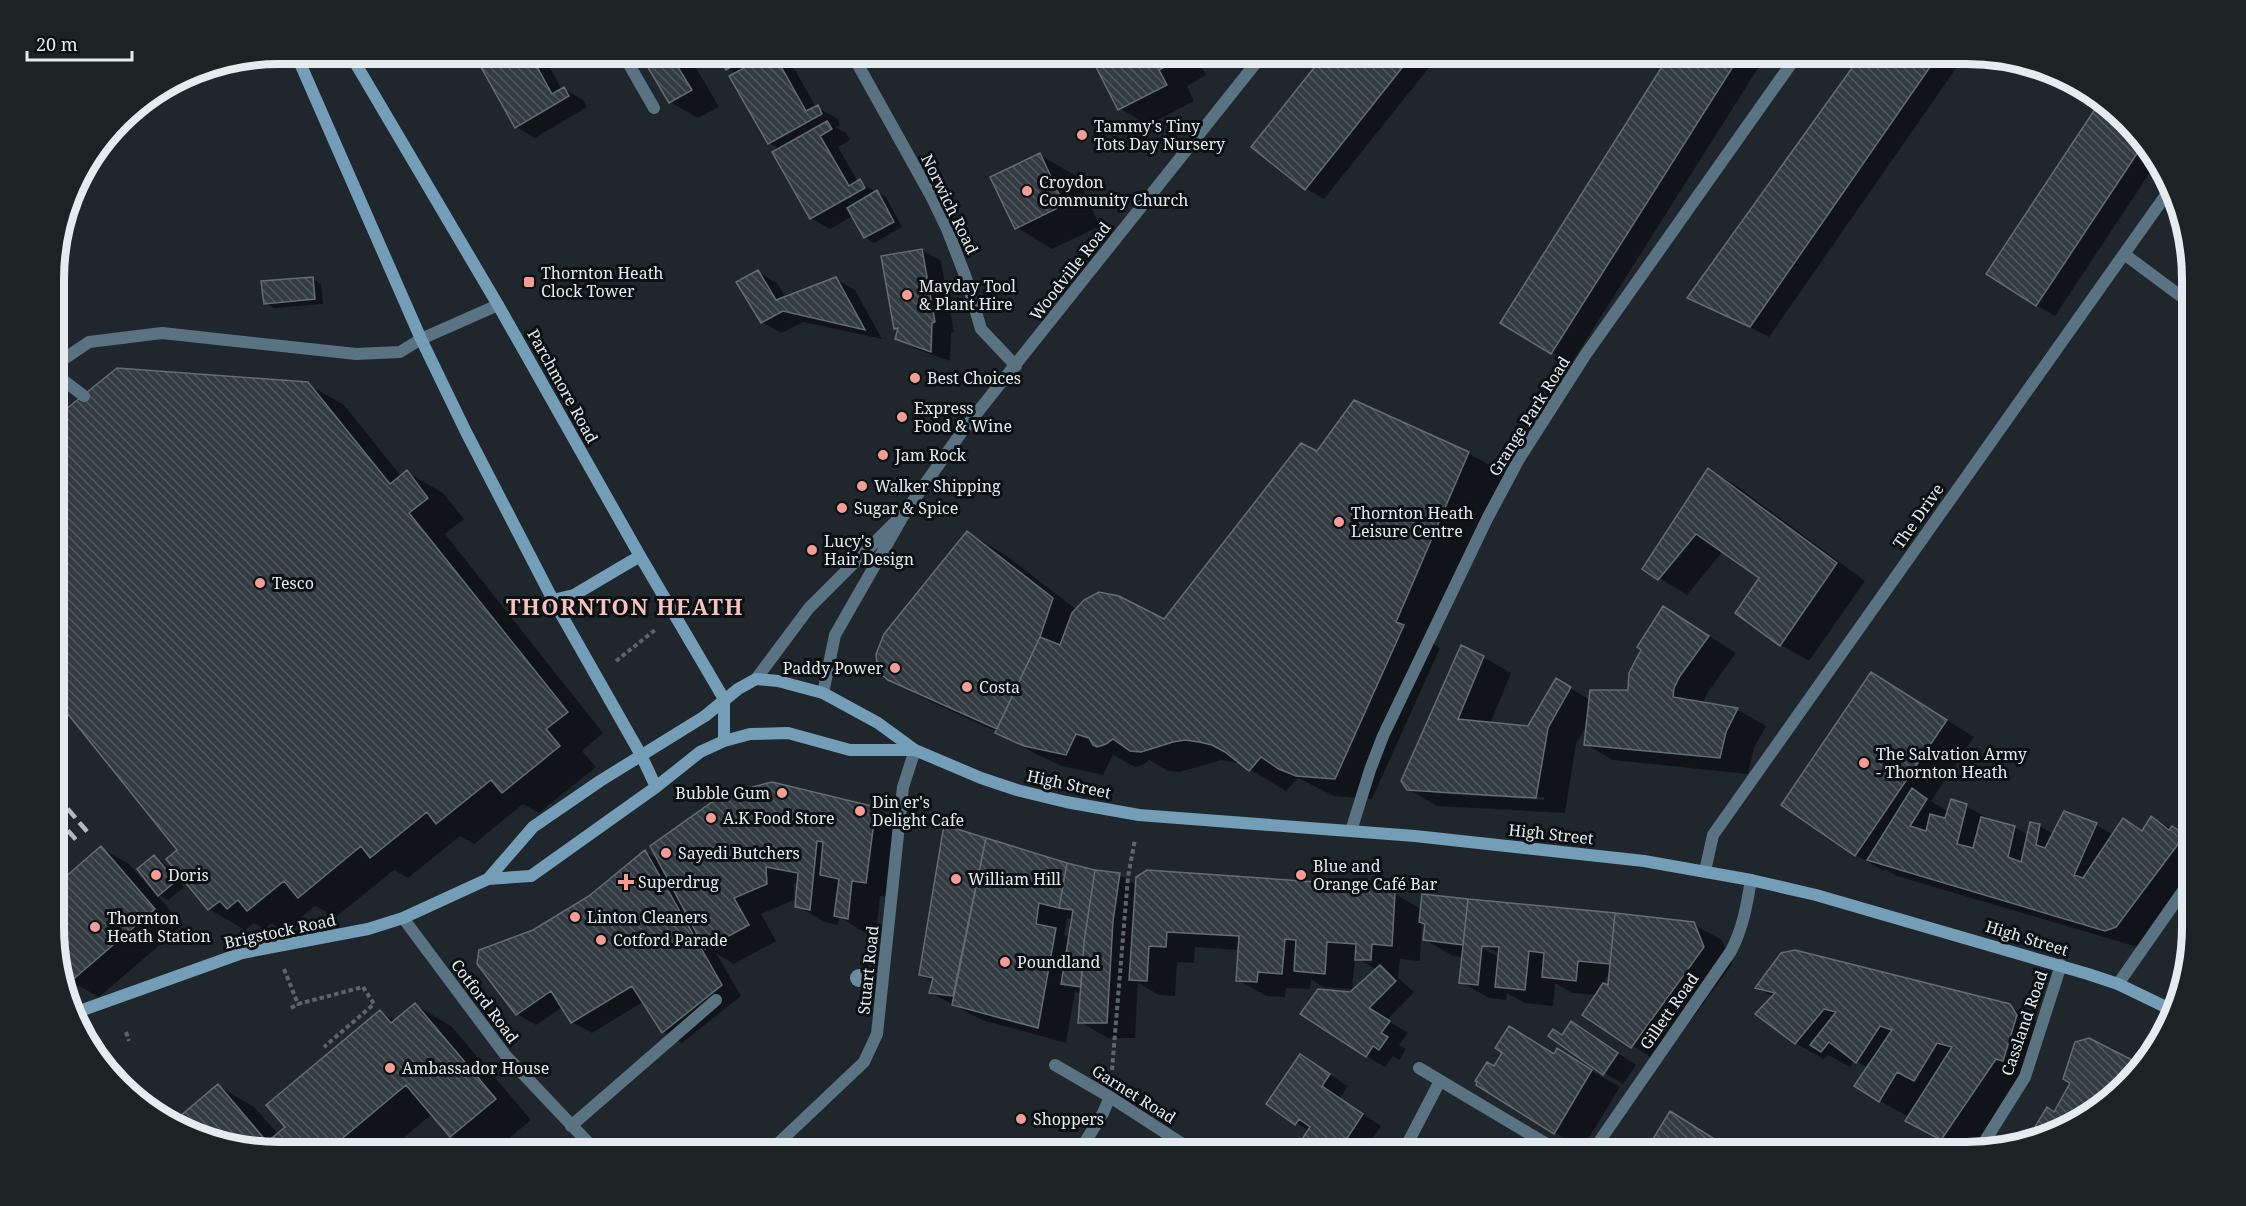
<svg xmlns="http://www.w3.org/2000/svg" width="2246" height="1206" viewBox="0 0 2246 1206" font-family="'Noto Serif',serif">
<defs>
<pattern id="building-back-hatch" width="6" height="6" patternUnits="userSpaceOnUse" patternTransform="scale(1.5)"><rect width="6" height="6" fill="#333c42"/><path d="M-1 5l2 2M0 0l6 6M5-1l2 2" fill="none" stroke="#50585e"/></pattern>
</defs>
<rect width="100%" height="100%" fill="#1f272d"/>
<path fill="#0007" fill-rule="evenodd" d="M475,54H545L543,55L562,90L564,89L583,100L587,107L535,138L516,127L482,59Z
M580,54H604L592,61Z
M642,54H688L719,107L698,118L670,102Z
M719,54H791L782,59L792,65L816,107L837,118L840,125L835,127L846,133L850,140L838,147L858,182L886,197L902,227L874,243L865,237L853,216L830,229L811,218L780,149L769,143L737,74L727,68Z
M1083,54H1194L1206,75L1187,86L1194,101L1148,125L1119,108L1101,72L1089,65Z
M1327,54H1440L1324,199L1305,188Z
M1671,54H1767L1571,364L1502,322Z
M1863,54H1966L1769,337L1690,297Z
M2102,101L2115,110L2154,154L2157,162L2055,316L2036,305Z
M1040,155L1076,176L1100,226L1052,249L1016,227Z
M922,250L941,261L954,332L951,333L950,361L916,349L897,338L899,331L895,329Z
M758,272L777,283L786,298L836,279L855,290L882,339L803,322L781,333L762,322Z
M312,278L321,284L323,304L274,308L265,303Z
M118,369L307,384L344,405L401,476L407,472L443,493L464,519L445,534L603,733L582,751L596,767L539,813L523,804L474,844L460,836L408,878L394,870L336,917L315,906L284,931L271,923L264,929L254,923L245,930L209,909L179,850L55,695V420Z
M1317,453H1468L1505,474L1432,643L1440,648L1372,799L1334,796L1298,778L1286,791L1241,764L1222,760L1179,772L1168,771L1149,760L1143,765L1135,767L1113,755L1103,775L1062,766L1034,753L997,732L927,700L889,679L968,533L1004,554L1077,610L1165,621Z
M1709,470L1737,486L1865,581L1809,661L1781,645L1737,613L1761,578L1723,551L1687,595L1645,569Z
M1664,608L1736,653L1708,692L1702,704L1738,710L1766,726L1754,748L1748,774L1613,760L1585,744L1588,723L1576,744L1565,813L1437,806L1408,789L1483,657L1511,673L1490,724L1529,728L1557,680L1590,700L1629,692ZM1432,790L1544,797V800L1432,793Z
M1899,690L1974,737L1931,801L1949,812L1966,806L1995,822L2014,827L2028,835L2039,826L2054,834L2096,825L2114,835L2124,820L2143,831L2151,818L2192,839V879L2144,943L2134,946L1897,876L1885,869L1884,871L1856,855Z
M876,808L904,825L894,898L880,896L876,934L864,932L839,917L838,925L825,922L797,906L798,883H794V900L761,914L776,941L734,964L716,953L741,996L682,1043L663,1032L643,1002L592,1033L572,1022L563,1007L536,1025L517,1014L534,931L590,897L645,852L659,860Z
M945,827L1066,865L1119,875L1137,885L1386,888L1422,910L1423,896L1693,924L1722,940L1732,964L1660,1063L1584,1015L1597,995L1572,993L1555,983L1553,1006L1525,1003L1507,993L1506,1000L1489,998L1461,982L1463,957L1453,956L1425,940L1426,925L1422,923L1420,961L1400,959L1398,978L1414,992L1387,1020L1408,1033L1399,1045L1406,1049L1399,1060L1393,1056L1385,1067L1366,1056L1351,994L1377,970L1355,957L1352,989L1323,987L1311,979L1310,989L1286,988L1285,997L1266,996L1238,980L1239,950L1195,947L1194,963L1177,962L1175,996L1159,995L1138,983L1135,1038H1108L1080,1022L1082,995L1075,991L1066,1043L982,1020L931,993L933,982L920,975ZM1067,918L1073,920L1070,938L1064,935ZM1476,941L1500,954V958L1474,943ZM1606,976L1610,977L1609,987L1605,985Z
M101,848L129,864L152,890L154,889V857L163,862L184,887L168,900L154,892L183,925L99,997L75,984L78,987L68,989L56,956V887Z
M1757,988L2009,1006L2038,1022L2024,1074L1972,1152H1964L1935,1137L1909,1117L1880,1101L1868,1068L1855,1060L1850,1067L1828,1055L1824,1059L1795,1043L1774,997Z
M415,1005L451,1026L531,1120L493,1152H478L451,1136L432,1114L387,1152H280L180,1129L173,1124L218,1086L254,1107L278,1134L287,1127L380,1011L396,1021Z
M1572,1023L1636,1065L1623,1084L1604,1073Z
M2088,1040L2142,1067L2136,1075L2091,1114L2046,1136L2055,1114L2072,1083Z
M1504,1053L1554,1055L1585,1067L1620,1087L1582,1149L1554,1132L1495,1068Z
M1300,1056L1348,1086L1340,1098L1381,1126L1364,1152H1312L1309,1131L1268,1104Z"/>
<path fill="url(#building-back-hatch)" stroke="#636d73" stroke-width="1.5" d="M488,54H530L552,94L564,87L569,96L515,128L477,60Z
M640,54H670L692,90L669,103Z
M717,54H753L726,70Z
M770,54H774L806,111L818,105L822,114L768,144L729,76Z
M1081,54H1176L1178,59L1159,70L1167,85L1118,110L1094,63L1088,66Z
M1325,54H1413L1305,190L1251,147Z
M1670,54H1741L1551,354L1500,323Z
M1862,54H1939L1750,327L1687,298Z
M2101,100L2115,110L2144,143L2036,306L1986,274Z
M827,121L832,129L820,136L849,186L860,179L865,188L810,219L772,152Z
M1040,153L1064,205L1015,229L990,177Z
M877,190L894,222L864,238L847,208Z
M2186,239L2190,251V253L2181,247Z
M922,249L935,322L932,323L931,352L895,339L898,328L894,329L881,256Z
M758,270L776,300L836,277L865,330L783,311L761,323L736,282Z
M313,277L315,299L264,304L261,281Z
M117,368L308,382L390,484L407,470L428,498L409,513L568,712L546,729L560,746L502,793L491,780L436,824L427,812L370,858L361,846L298,898L284,881L247,911L238,900L227,909L220,901L208,910L166,859L177,850L55,698V418Z
M1354,400L1469,452L1396,622L1404,625L1335,779L1296,776L1279,769L1261,757L1249,771L1225,752L1212,745L1199,742L1185,740L1173,742L1141,752L1130,751L1113,739L1106,744L1097,747L1093,745L1089,738L1076,734L1066,755L1024,746L995,733L1040,637L1060,645L1072,613L1084,600L1099,592L1119,596L1164,619L1301,443L1317,451Z
M1708,468L1837,563L1780,646L1735,613L1759,578L1696,534L1658,580L1642,569Z
M967,531L1053,598L1040,637L997,729L888,680L881,674L877,664L876,654L884,634Z
M1663,606L1709,636L1680,676L1674,688L1673,697L1738,708L1726,732L1720,758L1584,745L1590,690H1628L1629,673L1641,650L1637,647Z
M1461,645L1484,656L1458,719L1528,726L1556,678L1571,687L1548,728L1536,798L1407,790L1401,781Z
M1871,672L1947,720L1855,856L1781,805Z
M772,782L876,807L866,883L852,881L848,919L834,916L839,879L820,875L823,842L817,841L810,910L795,907L798,873L766,867L767,884L734,898L749,925L705,949L650,846L722,795Z
M1912,788L1927,799L1910,826L1926,831L1930,814L1945,818L1951,799L1967,804L1957,844L1973,848L1981,817L2015,826L2008,857L2021,862L2030,822L2040,824L2036,845L2045,848L2064,811L2097,823L2074,875L2083,878L2123,818L2142,831L2151,816L2169,830L2172,826L2185,835L2116,927L2105,931L1867,860Z
M944,825L986,838L953,996L929,993L933,978L919,975Z
M986,838L1067,863L1059,908L1039,903L1036,924L1056,928L1038,1028L952,1005Z
M101,846L155,909L70,982L63,974L56,956V885Z
M645,850L722,985L662,1033L632,986L571,1023L551,991L516,1015L477,964L479,950L533,930L589,896Z
M154,855L176,881L158,896L137,869Z
M1067,863L1095,870L1084,942L1081,987L1061,984L1073,910L1059,908Z
M1095,870L1120,873L1113,921L1107,1023H1078L1084,942Z
M1147,870L1387,887L1395,893L1392,946L1372,944L1371,960H1355L1356,944L1327,942L1325,974L1294,971L1296,940L1285,939L1282,974L1258,972L1257,982L1236,981L1239,936L1167,932L1166,947L1149,946L1147,981L1129,980L1136,877Z
M1422,894L1468,899L1463,945L1423,940L1425,924L1419,922Z
M1468,899L1615,913L1610,964L1578,961L1576,981L1542,977L1544,953L1529,951L1525,990L1495,987L1499,947L1482,946L1478,985L1459,983Z
M1615,913L1694,922L1704,947L1631,1048L1582,1015L1603,983L1608,985Z
M2192,922V926L2186,952L2183,950L2181,936Z
M1795,950L2010,1004L2017,1015L2003,1061L1996,1059L1941,1140L1905,1121L1952,1047L1937,1043L1914,1081L1897,1072L1879,1102L1854,1086L1892,1030L1880,1026L1856,1063L1829,1042L1821,1052L1810,1045L1836,1012L1824,1009L1795,1044L1755,1014L1775,993L1755,988L1781,953Z
M1380,965L1396,981L1369,1008L1390,1021L1381,1033L1388,1037L1379,1050L1373,1046L1366,1057L1300,1014L1318,989L1350,992Z
M415,1003L496,1099L450,1137L406,1085L326,1152H280L180,1129L172,1123L218,1084L267,1142L285,1127L266,1105L380,1010L391,1023Z
M1571,1021L1618,1053L1603,1075L1548,1036L1553,1029L1562,1035Z
M1509,1026L1554,1054L1557,1048L1592,1070L1554,1134L1476,1085L1477,1082L1475,1081L1487,1062L1494,1066L1502,1053L1495,1048Z
M2089,1038L2142,1065L2136,1075L2106,1101L2103,1100L2100,1106L2091,1114L2075,1122L2072,1120L2070,1125L2045,1137L2033,1130L2047,1107L2054,1112L2070,1083L2063,1079L2075,1042Z
M1300,1054L1330,1074L1322,1086L1363,1114L1338,1152H1310L1299,1144L1310,1127L1299,1119L1295,1125L1266,1104Z
M1670,1111L1735,1152H1645Z"/>
<g fill="none" stroke-linecap="round" stroke-linejoin="round">
<path stroke="#5d646a" stroke-width="4" stroke-dasharray="4.5 3" stroke-linecap="butt" d="M616,661L655,630
M284,969L298,1004L363,987L374,1004L324,1047
M291,1008L298,1004
M126,1032L129,1041
M1112,1070L1128,877L1135,839"/>
<path stroke="#597382" stroke-width="12" d="M623,54L654,108
M55,365L89,342L162,333L356,354L400,352L421,339L498,305
M55,374L84,396
M1419,1068L1560,1152
M571,1126L716,1000
M1079,1152L1103,1113L1110,1097
M1403,1152L1440,1081"/>
<path stroke="#597382" stroke-width="12" d="M852,54L930,194L947,229L966,278L981,329L1016,366
M187,75L200,70
M2124,254L2168,192
M756,679L809,608L895,522
M823,693L835,635L906,511L961,433L1263,54
M1351,831L1370,770L1383,736L1487,519L1519,459L1586,354L1798,54
M1705,871L1713,835L2124,254L2190,303
M403,918L506,1056L597,1152
M2118,984L2192,878
M1055,1065L1110,1097L1195,1152
M769,1152L864,1062L877,1034L903,787L915,750
M1592,1152L1731,951C1743,928 1747,904 1751,880
M1978,1152L2025,1077L2061,965"/>
<path stroke="#749eb7" stroke-width="12" d="M296,54L421,339L466,432L553,600L641,755L656,787
M350,54L498,305L640,556L724,699V741
M553,600L574,595L640,556
M488,879L533,827L600,781L705,716L738,689L756,679L778,681L823,693L878,723L915,750L981,778L1017,790L1066,802L1139,815L1415,836L1644,861L1751,880L1816,895L2088,974L2118,984L2172,1010
M77,1012L242,953L368,929L403,918L488,879L531,876L656,787L700,752L724,741L750,734L788,733L850,750H915"/>
<path stroke="#b2b9bd" stroke-width="4.5" stroke-dasharray="12 6" stroke-linecap="butt" d="M56,795L90,835
M56,817L78,842"/>
</g>
<circle fill="#6b8ca0" cx="859" cy="978" r="9"/>
<g fill="#f59c94" stroke="#0c1012" stroke-width="2">
<circle cx="1082" cy="135" r="6"/>
<circle cx="1027" cy="191" r="6"/>
<rect x="523" y="276" width="12" height="12" rx="3"/>
<circle cx="907" cy="295" r="6"/>
<circle cx="915" cy="378" r="6"/>
<circle cx="902" cy="417" r="6"/>
<circle cx="883" cy="455" r="6"/>
<circle cx="862" cy="486" r="6"/>
<circle cx="842" cy="508" r="6"/>
<circle cx="1339" cy="522" r="6"/>
<circle cx="812" cy="550" r="6"/>
<circle cx="260" cy="583" r="6"/>
<circle cx="895" cy="668" r="6"/>
<circle cx="967" cy="687" r="6"/>
<circle cx="1864" cy="763" r="6"/>
<circle cx="782" cy="793" r="6"/>
<circle cx="860" cy="811" r="6"/>
<circle cx="711" cy="818" r="6"/>
<circle cx="666" cy="853" r="6"/>
<circle cx="156" cy="875" r="6"/>
<circle cx="1301" cy="875" r="6"/>
<circle cx="956" cy="879" r="6"/>
<path d="M623 873h6v6h6v6h-6v6h-6v-6h-6v-6h6z"/>
<circle cx="575" cy="917" r="6"/>
<circle cx="95" cy="927" r="6"/>
<circle cx="601" cy="940" r="6"/>
<circle cx="1005" cy="962" r="6"/>
<circle cx="390" cy="1068" r="6"/>
<circle cx="1021" cy="1119" r="6"/>
</g>
<g text-anchor="middle" stroke-width="6" stroke-linejoin="round" paint-order="stroke">
<g font-size="16" fill="#e5ebef" stroke="#0c1012" text-anchor="start">
<text x="1094" y="132">Tammy's Tiny<tspan x="1094" dy="18">Tots Day Nursery</tspan></text>
<text x="1039" y="188">Croydon<tspan x="1039" dy="18">Community Church</tspan></text>
<text x="541" y="279">Thornton Heath<tspan x="541" dy="18">Clock Tower</tspan></text>
<text x="919" y="292">Mayday Tool<tspan x="919" dy="18">&amp; Plant Hire</tspan></text>
<text x="927" y="384">Best Choices</text>
<text x="914" y="414">Express<tspan x="914" dy="18">Food &amp; Wine</tspan></text>
<text x="895" y="461">Jam Rock</text>
<text x="874" y="492">Walker Shipping</text>
<text x="854" y="514">Sugar &amp; Spice</text>
<text x="1351" y="519">Thornton Heath<tspan x="1351" dy="18">Leisure Centre</tspan></text>
<text x="824" y="547">Lucy's<tspan x="824" dy="18">Hair Design</tspan></text>
<text x="272" y="589">Tesco</text>
<text x="883" y="674" text-anchor="end">Paddy Power</text>
<text x="979" y="693">Costa</text>
<text x="1876" y="760">The Salvation Army<tspan x="1876" dy="18">- Thornton Heath</tspan></text>
<text x="770" y="799" text-anchor="end">Bubble Gum</text>
<text x="872" y="808">Din er's<tspan x="872" dy="18">Delight Cafe</tspan></text>
<text x="723" y="824">A.K Food Store</text>
<text x="678" y="859">Sayedi Butchers</text>
<text x="1313" y="872">Blue and<tspan x="1313" dy="18">Orange Café Bar</tspan></text>
<text x="168" y="881">Doris</text>
<text x="968" y="885">William Hill</text>
<text x="638" y="888">Superdrug</text>
<text x="587" y="923">Linton Cleaners</text>
<text x="107" y="924">Thornton<tspan x="107" dy="18">Heath Station</tspan></text>
<text x="613" y="946">Cotford Parade</text>
<text x="1017" y="968">Poundland</text>
<text x="402" y="1074">Ambassador House</text>
<text x="1033" y="1125">Shoppers</text>
</g>
<g font-size="16" fill="#e5ebef" stroke="#0c1012">
<text transform="translate(950 204) rotate(64)" y="6">Norwich Road</text>
<text transform="translate(1070 271) rotate(-52)" y="6">Woodville Road</text>
<text transform="translate(563 386) rotate(61)" y="6">Parchmore Road</text>
<text transform="translate(1529 416) rotate(-58)" y="6">Grange Park Road</text>
<text transform="translate(1918 516) rotate(-55)" y="6">The Drive</text>
<text transform="translate(1069 784) rotate(12)" y="6">High Street</text>
<text transform="translate(1551 834) rotate(6)" y="6">High Street</text>
<text transform="translate(280 931) rotate(-12)" y="6">Brigstock Road</text>
<text transform="translate(2027 938) rotate(17)" y="6">High Street</text>
<text transform="translate(868 970) rotate(-84)" y="6">Stuart Road</text>
<text transform="translate(485 1001) rotate(53)" y="6">Cotford Road</text>
<text transform="translate(1669 1011) rotate(-55)" y="6">Gillett Road</text>
<text transform="translate(2024 1023) rotate(-71)" y="6">Cassland Road</text>
<text transform="translate(1134 1094) rotate(32)" y="6">Garnet Road</text>
</g>
<g font-size="22" font-weight="bold" letter-spacing="1.5" fill="#f7c3be" stroke="#0c1012">
<text x="625" y="615">THORNTON HEATH</text>
</g>
</g>
<path d="M0 0H2246V1206H0ZM279 64H1967A215 215 0 0 1 2182 279V927A215 215 0 0 1 1967 1142H279A215 215 0 0 1 64 927V279A215 215 0 0 1 279 64Z" fill="#1d2224" fill-rule="evenodd"/>
<path fill="none" stroke="#e5ebef" stroke-width="8" d="M279 64H1967A215 215 0 0 1 2182 279V927A215 215 0 0 1 1967 1142H279A215 215 0 0 1 64 927V279A215 215 0 0 1 279 64Z"/>
<path d="M27 51v9h105v-9" fill="none" stroke="#e5ebef" stroke-width="3"/>
<text x="36" y="51" font-size="18" fill="#e5ebef" stroke="#0c1012" stroke-width="4.5" paint-order="stroke">20 m</text>
</svg>
